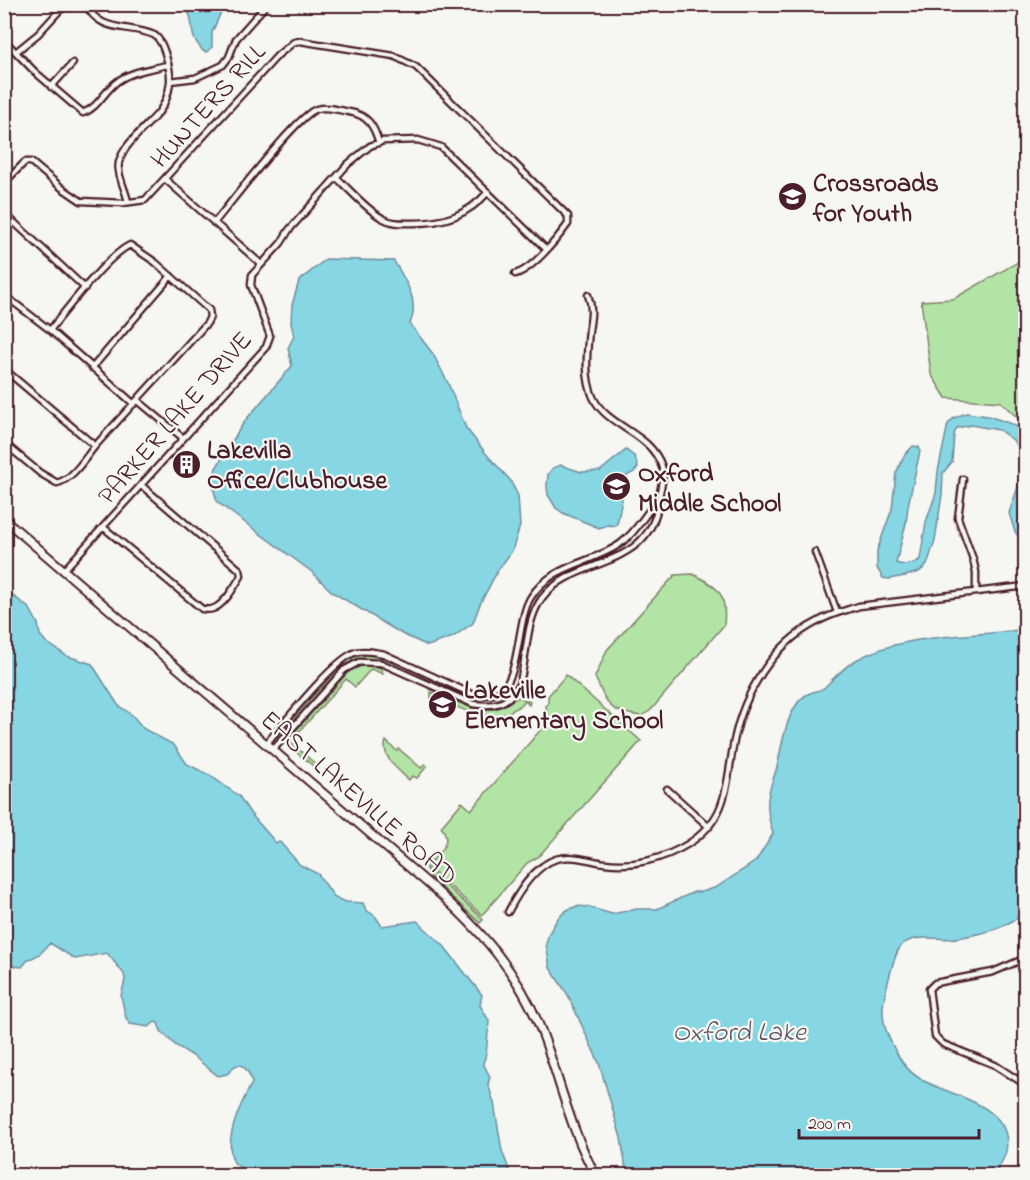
<svg xmlns="http://www.w3.org/2000/svg" width="1030" height="1180" viewBox="0 0 1030 1180" font-family="'Indie Flower',sans-serif">
<rect width="100%" height="100%" fill="#f6f6f2"/>
<filter id="ink" filterUnits="userSpaceOnUse"><feTurbulence type="fractalNoise" baseFrequency=".0167" numOctaves="2"/><feDisplacementMap in="SourceGraphic" scale="12" xChannelSelector="R" yChannelSelector="G"/><feConvolveMatrix kernelMatrix="1 2 1 2 8 2 1 2 1" color-interpolation-filters="sRGB"/></filter>
<g filter="url(#ink)">
<path fill="#b1e4a5" stroke="#7e8268" stroke-width="1.5" d="M1025,258V425L1001,402L946,398L931,374L921,301L953,299Z
M693,574C720,587 727,595 724,625L651,710L642,716C608,712 608,706 595,677L607,650L675,575Z
M364,655L376,656L385,661C370,659 359,655 345,665L280,737L279,735L339,667L351,658Z
M365,665L381,668L383,674L371,669L355,687L346,679L290,742L319,767L316,770L312,765L285,743L349,671Z
M566,675L641,741L538,857L527,863L482,915L427,866C438,854 454,842 441,827L462,802L471,810L544,726L547,716L546,705L548,704V696Z
M431,692L477,710L496,709L518,697L530,702L529,705L525,701C496,728 474,714 443,701L439,705L431,698Z
M386,741L397,751L399,749L421,768L425,764L427,766L417,778L412,776L409,780C398,770 381,757 386,741Z
M425,867L481,917L483,920L480,923L430,877Z"/>
<path fill="#87d6e4" stroke="#6f8d9a" stroke-width="1.5" d="M182,5H224L212,33V47L207,52L203,51C200,47 196,42 194,38C190,25 194,14 182,5Z
M326,259L394,261C406,282 420,301 410,324L433,354L448,383L466,428L488,456L510,480L518,496L520,526L512,551L498,570L480,604L473,623L453,637L428,646L402,634L332,592L312,572L217,502L212,483L216,468L244,422L292,366L288,348L294,336L291,323L292,305L299,281Z
M966,413L988,416L1012,424L1019,428L1025,437V491L1019,510L1020,519L1025,525V539L1020,538L1015,532L1009,513L1018,487L1024,454L1013,440L999,430L971,425L957,428L954,434L952,462L943,473L942,495L935,540L927,565L919,572L905,576L889,579L883,578L877,568V551L892,509L896,473L904,456L913,446L919,447L920,451L908,506L906,523L896,563C903,566 915,565 920,559L926,522L936,493L938,471L948,424L954,418Z
M626,450L635,457L638,467L634,472L623,478L620,485L622,500L617,524L614,526L608,525L599,528L563,513L556,508L548,495L547,486L548,474L553,468L561,465L581,472L600,471Z
M4,585L11,594L30,609L38,624L40,635L46,642L67,656L92,664L118,705L132,715L144,729L174,745L187,764L209,775L239,796L250,813L276,843L280,842L300,865L318,874L335,898L346,902L363,903L366,910L375,916L382,926L417,921L444,946L482,995L480,1005L489,1021L486,1055L483,1063L490,1077L488,1084L494,1103L502,1151L511,1175H252L235,1164C221,1142 241,1103 252,1083C251,1076 244,1061 235,1066C232,1068 230,1072 227,1074L218,1076L193,1056L175,1045L161,1031L158,1023L155,1022L149,1027L130,1024L126,1018L121,996L125,980L124,974L107,953L75,959L50,943L40,954L28,960L22,967L5,965Z
M1025,629V914C1017,918 1009,923 1001,927C991,931 969,936 957,938C939,941 919,933 903,944C895,949 890,976 887,986C881,1007 881,1022 891,1042C898,1057 905,1069 919,1078C946,1096 1015,1103 1006,1151C1005,1159 998,1167 995,1175H627L621,1138L599,1063L568,995L550,968L546,944L549,933L558,918L567,910L577,906L588,907L612,914L637,909H657L694,892H702L717,887L756,861L773,834C769,820 766,807 769,793C771,783 776,773 778,763C782,743 788,704 808,694C814,691 820,691 825,687C834,678 845,666 856,660C905,632 971,638 1025,629Z"/>
<g fill="none" stroke-linecap="round" stroke-linejoin="round">
<defs>
<path id="minor" d="M86,4C99,34 130,24 154,35C164,40 171,72 170,82C169,92 165,104 159,112C147,127 114,151 119,171C120,181 126,191 128,202
M4,40L35,72L83,113C98,108 105,90 118,81C132,71 151,69 167,65
M17,51L38,34L60,10L69,4
M170,81L195,78L223,65L229,57L236,39L267,4
M51,87L73,63
M337,178C351,191 366,209 382,218C392,224 403,223 414,223C444,223 468,215 488,192
M165,179L261,264
M4,183L25,162H31L62,188L81,201L123,203L145,200L278,55L294,42L300,41L394,56L416,67L568,216V224C557,239 532,270 515,274
M4,213L85,288
M214,223C230,204 299,113 317,109C327,106 339,110 349,112C368,115 374,126 379,143
M4,295L50,330L134,404
M50,330C67,309 108,255 130,245L155,262L209,310L210,317L207,323L95,446
M92,368L171,276
M4,369L95,446C85,458 73,479 57,483L40,473L4,443
M137,400L183,438
M963,479L958,518L973,559L976,572V592
M103,527L202,609C205,609 209,610 212,609C224,606 235,586 241,576L240,570L141,485
M815,552L837,612
M64,570L266,347L270,336L251,285L252,275L281,243L289,230L348,164L370,146L383,141L418,140L441,147L546,249
M266,744C283,724 335,658 356,652C366,650 374,652 384,654L474,695C482,695 490,696 497,693C521,682 516,620 531,597C552,564 591,564 620,544C638,531 644,514 659,499
M273,750L344,670L359,662L381,663L473,704C493,707 508,705 519,685C528,658 524,623 542,598C575,555 652,572 659,498C660,489 665,476 662,467C650,431 607,428 593,397C584,376 587,353 589,330C591,317 593,308 588,295
M667,789L709,827
M508,912C518,893 534,866 556,859C573,854 589,861 605,863C633,867 664,859 688,844C729,818 726,784 734,741C744,693 772,645 817,622C830,614 844,611 859,606L1026,586
M1026,958L993,972L935,983L929,989L935,1036L943,1044L995,1065L1026,1085"/>
<path id="secondary" d="M4,519L431,886C478,927 518,971 541,1030C560,1079 570,1130 596,1176"/>
</defs>
<use href="#minor" stroke="#4a1f2b" stroke-width="9"/>
<use href="#secondary" stroke="#4a1f2b" stroke-width="11"/>
<use href="#minor" stroke="#f6f6f2" stroke-width="4.5"/>
<use href="#secondary" stroke="#f6f6f2" stroke-width="7"/>
</g>
</g>
<defs>
<symbol id="school-disc" viewBox="-11 -11 22 22"><circle r="9.5" fill="#4a1f2b" stroke="#f6f6f2"/><path d="M0-5L7-2L0 1L-7-2ZM-4 1L0 2.5L4 1V4Q0 6-4 4Z" fill="#fff"/></symbol>
<symbol id="building-disc" viewBox="-11 -11 22 22"><circle r="9.5" fill="#4a1f2b" stroke="#f6f6f2"/><path d="M-4-6H4V6H1V3H-1V6H-4ZM-2.5-4.3h1.7v1.8h-1.7ZM.8-4.3h1.7v1.8H.8ZM-2.5-1h1.7V.8h-1.7ZM.8-1h1.7V.8H.8Z" fill="#fff"/></symbol>
</defs>
<g fill-rule="evenodd">
<use href="#school-disc" x="776" y="180" width="33" height="33"/>
<use href="#building-disc" x="170" y="448" width="33" height="33"/>
<use href="#school-disc" x="600" y="470" width="33" height="33"/>
<use href="#school-disc" x="426" y="688" width="33" height="33"/>
</g>
<g text-anchor="middle" stroke-width="4.5" stroke-linejoin="round" paint-order="stroke">
<g font-size="26" fill="#4a1f2b" stroke="#f6f6f2">
<text transform="translate(207 105) rotate(-48)" y="9">HUNTERS RILL</text>
<text transform="translate(174 417) rotate(-49)" y="9">PARKER LAKE DRIVE</text>
<text transform="translate(360 797) rotate(41)" y="9">EAST LAKEVILLE ROAD</text>
</g>
<g font-size="26" font-weight="bold" fill="#4a1f2b" stroke="#f6f6f2" text-anchor="start">
<text x="813" y="191">Crossroads<tspan x="813" dy="30">for Youth</tspan></text>
<text x="207" y="458">Lakevilla<tspan x="207" dy="30">Office/Clubhouse</tspan></text>
<text x="638" y="481">Oxford<tspan x="638" dy="30">Middle School</tspan></text>
<text x="464" y="698">Lakeville<tspan x="464" dy="30">Elementary School</tspan></text>
</g>
<g font-size="27" font-style="italic" fill="#5c5662" stroke="#f6f6f2">
<text x="739" y="1040">Oxford Lake</text>
</g>
</g>
<rect width="1030" height="1180" fill="none" stroke="#f6f6f2" stroke-width="24"/>
<rect x="12" y="12" width="1006" height="1156" fill="none" stroke="#4a1f2b" stroke-width="2" filter="url(#ink)"/>
<path d="M799 1129v9h180v-9" fill="none" stroke="#4a1f2b" stroke-width="3"/>
<text x="808" y="1129" font-size="18" fill="#4a1f2b" stroke="#f6f6f2" stroke-width="4.5" paint-order="stroke">200 m</text>
</svg>
